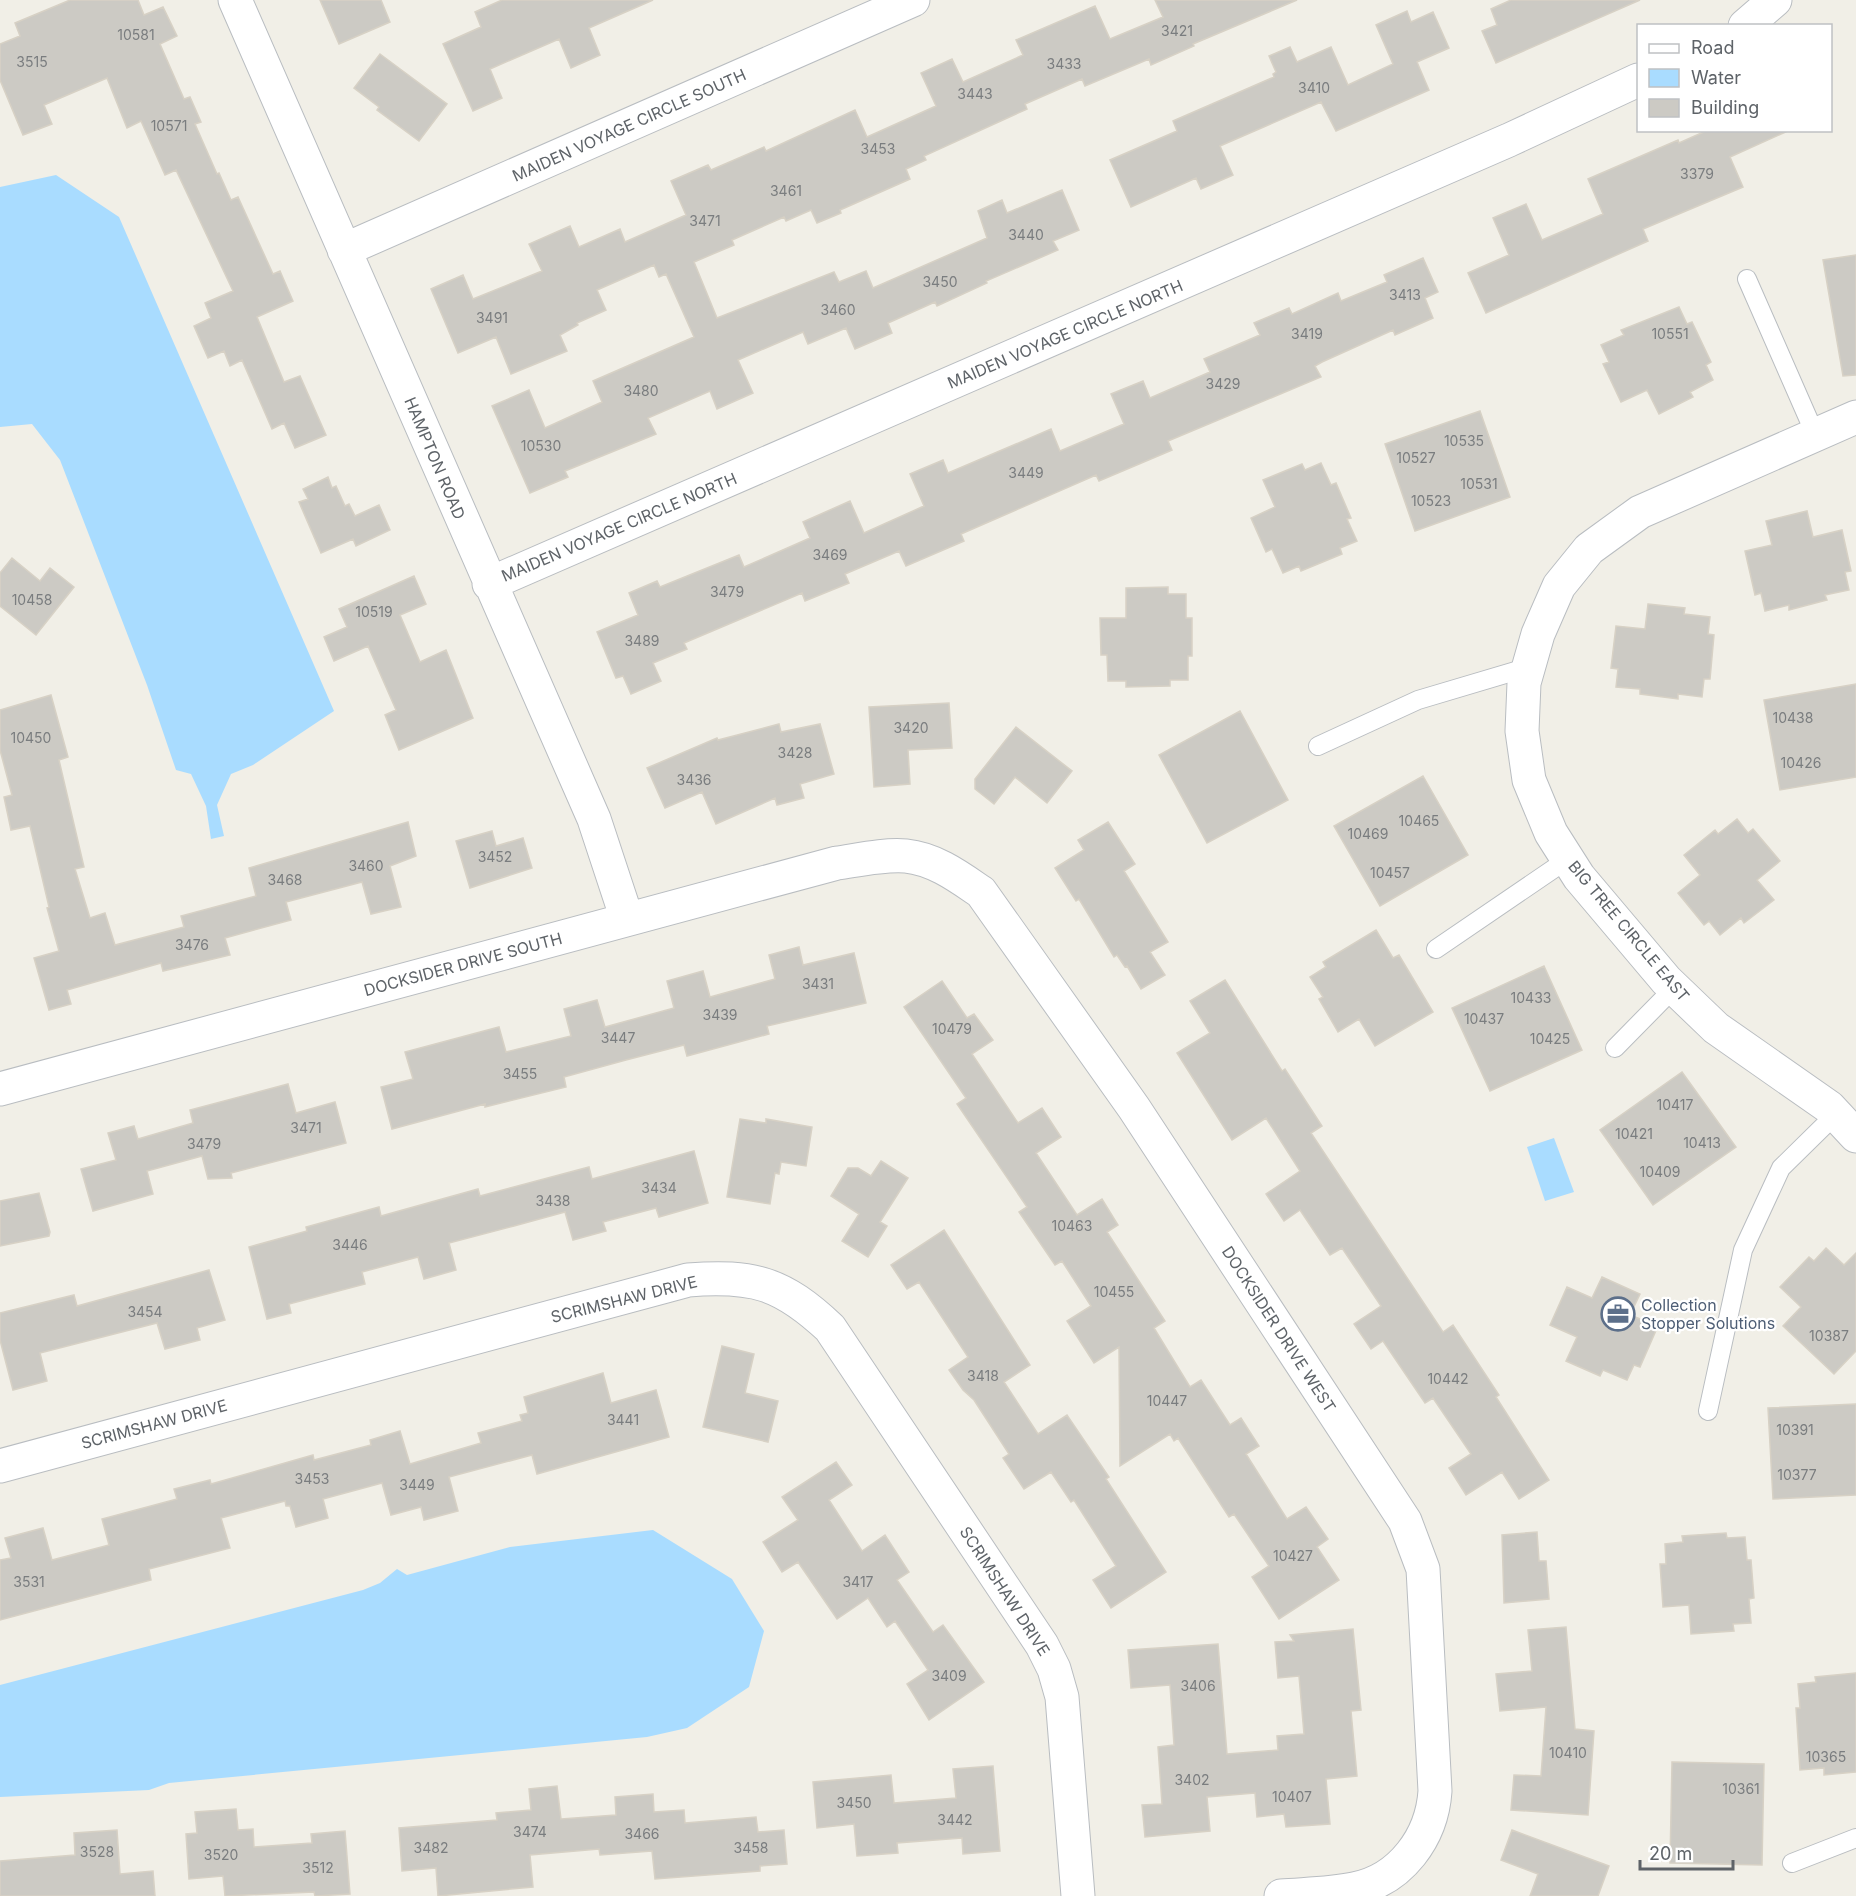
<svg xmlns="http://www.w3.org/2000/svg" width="1856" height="1896" viewBox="0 0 1856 1896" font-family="Inter,sans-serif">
<rect width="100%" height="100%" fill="#f1efe7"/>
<path fill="#a9dcff" d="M56,175L119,217L334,711L253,765L231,774L217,805L224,836L211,839L206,806L191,774L176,770L147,685L60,460L32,424L0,427V187Z
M1554,1138L1574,1192L1545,1201L1527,1147Z
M653,1530L732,1579L764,1631L749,1687L687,1728L647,1737L169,1783L149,1790L0,1797V1685L363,1590L380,1583L397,1569L407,1575L510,1547Z"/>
<path fill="#cccac4" stroke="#d7d1c5" stroke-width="1.5" d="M70,0H138L144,15L163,7L177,36L160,44L184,99L190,97L201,122L195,124L217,174L219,173L231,200L238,197L273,274L280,271L293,301L257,317L284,382L300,376L326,435L295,448L284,423L272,429L242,360L230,366L224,351L208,358L194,326L211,318L205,303L233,291L176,170L165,175L141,121L127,128L107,78L44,105L52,124L23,135L0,80V44L20,36L15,23Z
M320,0H381L390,22L339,44Z
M502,0H653L589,28L600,55L571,68L559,39L490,69L502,98L473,111L443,44L481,27L475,12Z
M1155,0H1297L1193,44L1194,46L1151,65L1149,59L1085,86L1082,79L1025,104L1027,109L924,156L926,160L906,169L910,179L840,210L841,213L817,223L811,210L786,221L784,217L732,240L734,245L694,262L717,318L834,272L839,282L866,271L873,288L987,238L978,211L1002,200L1007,213L1062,190L1079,230L1053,241L1058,250L986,281L987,283L937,306L935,302L888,323L892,333L855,349L846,328L808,344L803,332L738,360L753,393L717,409L710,391L648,418L656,434L565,471L568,477L530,493L492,406L529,390L545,428L602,402L593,381L694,337L666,274L659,277L654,265L597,290L606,310L577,323L578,325L560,335L567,351L511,374L496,337L458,353L431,289L463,275L473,299L542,271L529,244L570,226L579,247L620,229L625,242L686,215L671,181L708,165L711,170L764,147L766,151L855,110L867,137L936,106L921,73L952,59L963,82L1023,55L1016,40L1095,6L1110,39L1163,17Z
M1511,0H1640L1496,63L1482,31L1497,25L1491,9Z
M1407,11L1411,22L1433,12L1449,48L1417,62L1429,90L1336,131L1321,102L1220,146L1233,175L1201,189L1196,178L1131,207L1110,160L1177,131L1173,121L1274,77L1273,74L1276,72L1269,56L1290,47L1297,62L1331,47L1348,85L1393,64L1376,25Z
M380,54L447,104L419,141L377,110L379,107L354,88Z
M1708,130H1790L1730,157L1743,187L1643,229L1648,241L1486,313L1468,273L1509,255L1493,218L1526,204L1542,240L1603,214L1588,179L1678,140L1679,143Z
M1856,255V375L1843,376L1823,260Z
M1423,258L1438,292L1425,298L1433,318L1395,335L1393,330L1322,362L1315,366L1321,377L1168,441L1172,450L1099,481L1096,475L961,534L964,541L906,566L899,551L845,574L849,583L805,601L802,593L684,643L687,649L653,663L661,681L631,694L623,676L616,678L597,632L638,615L629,593L657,581L660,587L739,555L744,567L810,538L803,522L850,501L864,533L924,506L910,474L943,460L948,473L1051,429L1060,451L1124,424L1111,394L1143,381L1150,398L1210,372L1204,359L1260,335L1254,323L1289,308L1292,314L1338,293L1341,301L1387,282L1384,275Z
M1679,307L1687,324L1692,322L1711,362L1706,365L1713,380L1690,392L1693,397L1659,414L1647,390L1621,402L1603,364L1609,362L1601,345L1624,335L1621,330Z
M1480,411L1510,497L1415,531L1385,444Z
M1321,463L1331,485L1336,483L1351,518L1347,519L1357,541L1340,548L1342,554L1301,571L1299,566L1283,573L1272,549L1266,552L1251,518L1275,507L1263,480L1302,464L1305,470Z
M328,477L332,488L336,486L345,506L349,504L355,516L379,505L390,530L356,546L353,539L321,553L299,502L308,499L303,489Z
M1807,511L1813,537L1842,530L1851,571L1845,572L1849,590L1825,595L1827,600L1789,610V605L1765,611L1761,593L1755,595L1745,551L1772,545L1766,521Z
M12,558L40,581L50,568L74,587L36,635L0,606V573Z
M414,576L426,604L400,615L420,662L446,650L473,718L399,750L385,715L396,710L368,646L334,661L324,637L347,627L339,609Z
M1168,587V594H1186V618H1192V656H1188V680H1170V686L1126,687V681H1108L1107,655H1101L1100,618H1126V588Z
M1648,604L1685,608L1684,614L1710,617L1708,634L1714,635L1710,679H1704L1702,697L1678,694V699L1640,694V689L1616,687L1618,669L1611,668L1616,626L1645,629Z
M1856,684V777L1780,790L1764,700Z
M51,695L68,757L59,760L84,867L75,869L90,918L105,913L115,945L184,927L181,916L256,896L249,868L408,822L416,856L390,866L401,907L371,914L362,882L286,902L291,920L225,938L230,955L163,971L161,963L67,990L71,1004L49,1010L34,958L59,951L47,908L49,907L30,826L11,830L4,797L12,795L0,750V710Z
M949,703L952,748L908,750L910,784L874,787L869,707Z
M1240,711L1288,800L1207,843L1159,755Z
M779,724L781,732L820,724L834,774L800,784L804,798L777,805L775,798L716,824L702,792L665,808L647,768L717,738L718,740Z
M1016,727L1072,771L1047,803L1015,777L994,804L975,789V779Z
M1423,776L1468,855L1380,906L1334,826Z
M1737,819L1748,833L1753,829L1780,861L1757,880L1774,900L1744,923L1741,918L1720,935L1709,921L1704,925L1678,893L1700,875L1684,855L1715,830L1718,834Z
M1108,822L1135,864L1124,871L1168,942L1150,952L1165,975L1141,989L1127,966L1125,967L1117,955L1114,957L1079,899L1076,901L1055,868L1084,850L1078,840Z
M492,831L496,846L523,838L532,868L470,888L456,841Z
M1376,930L1393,958L1399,955L1433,1012L1375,1046L1359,1019L1338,1032L1319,999L1323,997L1310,977L1326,967L1323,962Z
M799,947L803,965L854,953L866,1003L767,1026L769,1034L687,1056L684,1045L626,1060L564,1077L566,1087L485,1107V1104L392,1129L381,1087L413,1079L405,1052L499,1027L506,1052L571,1036L564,1009L597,1000L605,1027L674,1008L667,981L703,971L710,997L775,979L769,955Z
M1544,966L1582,1050L1490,1091L1452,1008Z
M1225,980L1282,1071L1285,1069L1322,1126L1311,1133L1443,1332L1453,1325L1499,1395L1496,1397L1549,1480L1519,1499L1502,1472L1466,1495L1449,1468L1471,1454L1433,1398L1425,1403L1383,1341L1371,1349L1354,1324L1381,1306L1342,1248L1330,1255L1300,1210L1284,1221L1266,1194L1300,1171L1266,1118L1232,1140L1177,1053L1210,1033L1190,1001Z
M942,981L967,1018L974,1014L993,1040L972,1054L1018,1123L1042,1108L1061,1137L1036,1153L1077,1215L1102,1199L1118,1225L1107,1232L1165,1321L1154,1328L1190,1387L1201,1380L1230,1425L1241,1418L1259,1446L1246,1454L1287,1519L1306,1507L1328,1539L1317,1547L1339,1580L1279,1619L1252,1577L1269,1566L1234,1514L1229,1517L1178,1438L1174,1441L1170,1434L1120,1466L1119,1347L1094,1363L1067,1321L1091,1306L1062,1261L1055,1265L1019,1212L1027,1207L957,1104L966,1098L904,1007Z
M1682,1072L1736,1147L1653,1205L1600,1130Z
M288,1084L296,1113L335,1102L346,1143L231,1173L232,1178L208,1179L202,1156L147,1171L153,1194L93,1211L81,1169L116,1160L108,1133L134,1126L138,1139L193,1123L190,1110Z
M740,1119L766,1123V1119L812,1127L806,1166L781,1162L779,1174L775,1173L770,1204L727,1197Z
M694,1151L708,1203L659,1217L656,1208L603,1222L606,1231L573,1240L565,1212L514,1226L449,1243L456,1270L424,1279L418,1257L362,1272L365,1284L289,1304L291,1313L267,1319L249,1247L307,1231L306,1227L379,1207L381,1216L478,1189L480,1196L589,1167L592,1179Z
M881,1161L908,1178L880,1222L887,1226L868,1257L842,1241L859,1214L831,1196L848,1168H858L871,1176Z
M39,1193L50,1232L49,1236L0,1246V1201Z
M944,1230L1030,1365L1004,1382L1038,1434L1067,1415L1109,1477L1106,1479L1166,1572L1111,1608L1093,1580L1116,1566L1074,1500L1071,1502L1051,1472L1024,1489L1003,1458L1009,1454L974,1400L963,1390L949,1370L968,1357L919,1282L907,1289L891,1265Z
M1826,1248L1844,1265L1856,1253V1351L1834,1374L1783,1326L1801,1307L1780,1287L1809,1257L1814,1261Z
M209,1270L225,1320L197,1328L200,1340L165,1349L157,1323L40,1353L47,1381L13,1390L0,1340V1313L74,1295L77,1306Z
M1602,1277L1640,1294L1630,1315L1658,1326L1640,1367L1634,1365L1627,1380L1603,1370L1600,1376L1566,1361L1577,1337L1550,1325L1567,1287L1592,1298Z
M722,1346L754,1354L745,1393L778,1401L768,1442L703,1427Z
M603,1373L611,1403L656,1390L669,1437L537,1474L532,1455L449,1477L458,1511L424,1520L421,1507L391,1515L382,1483L323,1499L328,1518L296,1527L290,1506H286L285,1501L221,1518L230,1548L149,1569L151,1580L0,1620V1560L11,1558L5,1538L43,1528L52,1560L109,1545L102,1519L177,1499L174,1489L210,1480L211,1484L313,1455L314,1460L371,1445L370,1440L400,1431L410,1464L481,1443L478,1433L522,1421L520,1415L528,1413L524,1397Z
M1856,1404V1495L1773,1499L1768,1408Z
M836,1462L852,1485L829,1500L862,1551L885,1535L909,1572L897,1580L933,1632L943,1625L984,1682L929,1720L907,1684L928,1670L895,1621L887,1627L868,1598L837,1619L798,1562L782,1572L763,1542L798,1520L782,1497Z
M1537,1532L1539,1561H1546L1549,1599L1504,1603L1502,1535Z
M1726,1533L1727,1538L1745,1537L1747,1560H1751L1754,1598L1749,1599L1751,1623L1733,1624L1734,1631L1691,1634L1689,1605L1663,1607L1660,1564H1666L1665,1544L1683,1542L1682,1536Z
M1566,1627L1575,1729L1594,1731L1588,1815L1511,1810L1514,1775L1541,1776L1546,1707L1500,1711L1496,1674L1532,1671L1528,1630Z
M1353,1629L1361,1710L1351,1711L1357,1776L1326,1779L1330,1824L1286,1827L1284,1814L1257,1817L1255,1793L1207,1797L1210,1831L1145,1837L1142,1805L1162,1804L1158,1747L1174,1745L1170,1685L1131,1688L1128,1650L1218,1644L1227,1754L1278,1750L1277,1736L1304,1734L1299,1676L1278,1678L1275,1642L1294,1641L1290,1635Z
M1856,1673V1772L1824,1775V1768L1800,1770L1796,1708H1800L1798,1684L1816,1682L1815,1677Z
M1672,1762L1764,1764L1762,1865L1670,1863Z
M993,1766L1000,1851L963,1854L962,1838L897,1843L898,1853L857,1856L854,1824L817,1828L813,1782L891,1775L894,1803L956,1798L953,1769Z
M557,1786L561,1819L616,1815L615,1797L653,1794L654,1812L684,1810L685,1823L756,1817L758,1832L784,1830L787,1864L760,1866V1871L655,1879L652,1851L600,1855L599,1849L530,1855L533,1887L438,1896L436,1868L402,1871L399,1828L497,1820L496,1813L531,1810L529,1789Z
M236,1809L238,1830L253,1829L254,1847L312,1843L311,1834L345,1831L350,1894L315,1896L314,1892L225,1896L223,1876L189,1879L186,1834L197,1833L195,1812Z
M117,1830L120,1874L153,1871L155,1896H0V1861L75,1855L74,1833Z
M1512,1830L1609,1866L1598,1896H1530L1538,1874L1501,1860Z"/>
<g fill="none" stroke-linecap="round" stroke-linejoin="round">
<defs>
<path id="service" d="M1747,279L1815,434
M1318,746L1418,700L1529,667
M1436,949L1568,859
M1615,1048L1674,988
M1708,1411L1743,1250L1781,1168L1836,1114
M1792,1863L1856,1838"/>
<path id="minor" d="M235,0L594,819L627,919
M1745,26L1775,0
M344,250L913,0
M1856,417L1640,512L1589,549L1559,586L1538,634L1524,683L1522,731L1529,780L1551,833L1579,877L1666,980L1716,1028L1829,1107L1856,1136
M489,584L1509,140L1638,80
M0,1089L837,863C858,860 885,854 906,856C935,859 959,877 981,892L1134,1108L1405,1521L1423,1569L1435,1791C1432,1837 1401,1880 1354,1889C1330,1894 1305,1894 1281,1896
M0,1466L688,1280C754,1275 782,1283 830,1328L1042,1645L1054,1669L1062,1697L1078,1896"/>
</defs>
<use href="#service" stroke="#b9bdc1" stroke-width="20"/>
<use href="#minor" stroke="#b9bdc1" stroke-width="35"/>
<use href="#service" stroke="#fff" stroke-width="18"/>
<use href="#minor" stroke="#fff" stroke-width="33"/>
</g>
<defs>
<symbol id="office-ring" viewBox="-11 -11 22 22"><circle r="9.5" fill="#fff" stroke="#5c6f8a" stroke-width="1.5"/><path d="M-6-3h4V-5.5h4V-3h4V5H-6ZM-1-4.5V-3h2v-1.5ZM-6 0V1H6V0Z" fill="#5c6f8a"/></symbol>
</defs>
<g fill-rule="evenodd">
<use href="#office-ring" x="1599" y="1295" width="38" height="38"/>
</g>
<g text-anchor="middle" stroke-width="4.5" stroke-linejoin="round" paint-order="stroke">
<g font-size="14" fill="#7a7d7f">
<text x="1177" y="36">3421</text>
<text x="136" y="40">10581</text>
<text x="32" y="67">3515</text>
<text x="1064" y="69">3433</text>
<text x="1314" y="93">3410</text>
<text x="975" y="99">3443</text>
<text x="169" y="131">10571</text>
<text x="878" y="154">3453</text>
<text x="1697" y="179">3379</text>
<text x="786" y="196">3461</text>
<text x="705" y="226">3471</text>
<text x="1026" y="240">3440</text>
<text x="940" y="287">3450</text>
<text x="1405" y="300">3413</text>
<text x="838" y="315">3460</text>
<text x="492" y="323">3491</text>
<text x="1307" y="339">3419</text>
<text x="1670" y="339">10551</text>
<text x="1223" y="389">3429</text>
<text x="641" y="396">3480</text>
<text x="1464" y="446">10535</text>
<text x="541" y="451">10530</text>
<text x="1416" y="463">10527</text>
<text x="1026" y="478">3449</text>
<text x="1479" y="489">10531</text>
<text x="1431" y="506">10523</text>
<text x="830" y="560">3469</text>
<text x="727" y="597">3479</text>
<text x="32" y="605">10458</text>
<text x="374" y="617">10519</text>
<text x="642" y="646">3489</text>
<text x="1793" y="723">10438</text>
<text x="911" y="733">3420</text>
<text x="31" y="743">10450</text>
<text x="795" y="758">3428</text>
<text x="1801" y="768">10426</text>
<text x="694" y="785">3436</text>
<text x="1419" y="826">10465</text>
<text x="1368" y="839">10469</text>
<text x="495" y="862">3452</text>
<text x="366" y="871">3460</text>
<text x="1390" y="878">10457</text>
<text x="285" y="885">3468</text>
<text x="192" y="950">3476</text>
<text x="818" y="989">3431</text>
<text x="1531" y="1003">10433</text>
<text x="720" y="1020">3439</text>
<text x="1484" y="1024">10437</text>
<text x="952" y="1034">10479</text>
<text x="618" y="1043">3447</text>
<text x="1550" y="1044">10425</text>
<text x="520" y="1079">3455</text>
<text x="1675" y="1110">10417</text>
<text x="306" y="1133">3471</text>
<text x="1634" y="1139">10421</text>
<text x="1702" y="1148">10413</text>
<text x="204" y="1149">3479</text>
<text x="1660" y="1177">10409</text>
<text x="659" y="1193">3434</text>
<text x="553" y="1206">3438</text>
<text x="1072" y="1231">10463</text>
<text x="350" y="1250">3446</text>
<text x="1114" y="1297">10455</text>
<text x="145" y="1317">3454</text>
<text x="1829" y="1341">10387</text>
<text x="983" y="1381">3418</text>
<text x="1448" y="1384">10442</text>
<text x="1167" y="1406">10447</text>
<text x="623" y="1425">3441</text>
<text x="1795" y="1435">10391</text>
<text x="1797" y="1480">10377</text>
<text x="312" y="1484">3453</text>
<text x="417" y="1490">3449</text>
<text x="1293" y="1561">10427</text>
<text x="29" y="1587">3531</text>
<text x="858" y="1587">3417</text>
<text x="949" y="1681">3409</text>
<text x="1198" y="1691">3406</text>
<text x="1568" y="1758">10410</text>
<text x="1826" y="1762">10365</text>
<text x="1192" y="1785">3402</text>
<text x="1741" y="1794">10361</text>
<text x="1292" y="1802">10407</text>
<text x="854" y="1808">3450</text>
<text x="955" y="1825">3442</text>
<text x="530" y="1837">3474</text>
<text x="642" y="1839">3466</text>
<text x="431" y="1853">3482</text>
<text x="751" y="1853">3458</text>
<text x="97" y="1857">3528</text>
<text x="221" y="1860">3520</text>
<text x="318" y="1873">3512</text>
</g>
<g font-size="16" fill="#5e6368" stroke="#fff">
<text transform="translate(629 125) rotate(-24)" y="6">MAIDEN VOYAGE CIRCLE SOUTH</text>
<text transform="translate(1065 334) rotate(-23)" y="6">MAIDEN VOYAGE CIRCLE NORTH</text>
<text transform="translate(435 458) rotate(67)" y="6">HAMPTON ROAD</text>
<text transform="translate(619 527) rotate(-23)" y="6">MAIDEN VOYAGE CIRCLE NORTH</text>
<text transform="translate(1629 931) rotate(50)" y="6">BIG TREE CIRCLE EAST</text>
<text transform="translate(463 964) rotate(-15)" y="6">DOCKSIDER DRIVE SOUTH</text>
<text transform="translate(624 1299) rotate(-14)" y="6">SCRIMSHAW DRIVE</text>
<text transform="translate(1279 1329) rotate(57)" y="6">DOCKSIDER DRIVE WEST</text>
<text transform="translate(154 1424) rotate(-15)" y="6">SCRIMSHAW DRIVE</text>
<text transform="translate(1005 1591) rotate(57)" y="6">SCRIMSHAW DRIVE</text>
</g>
<g font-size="16" fill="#4e5e75" stroke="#fff" text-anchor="start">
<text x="1641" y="1311">Collection<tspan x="1641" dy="18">Stopper Solutions</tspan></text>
</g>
</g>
<rect x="1637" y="24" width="195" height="108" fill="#ffffff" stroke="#bfc1c3" stroke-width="1.5"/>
<rect x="1649" y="44" width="30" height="9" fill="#ffffff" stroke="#bfc1c3" stroke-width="1.5"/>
<text x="1691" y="54" font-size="18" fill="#5e6368">Road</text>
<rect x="1649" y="69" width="30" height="18" fill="#a9dcff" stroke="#bfc1c3" stroke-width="1.5"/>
<text x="1691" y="84" font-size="18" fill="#5e6368">Water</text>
<rect x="1649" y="99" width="30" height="18" fill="#cccac4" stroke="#bfc1c3" stroke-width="1.5"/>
<text x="1691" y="114" font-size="18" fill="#5e6368">Building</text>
<path d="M1640 1860v9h93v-9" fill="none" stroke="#5e6368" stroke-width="3"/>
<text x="1649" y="1860" font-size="18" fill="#5e6368" stroke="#ffffff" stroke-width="4.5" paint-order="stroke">20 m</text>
</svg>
